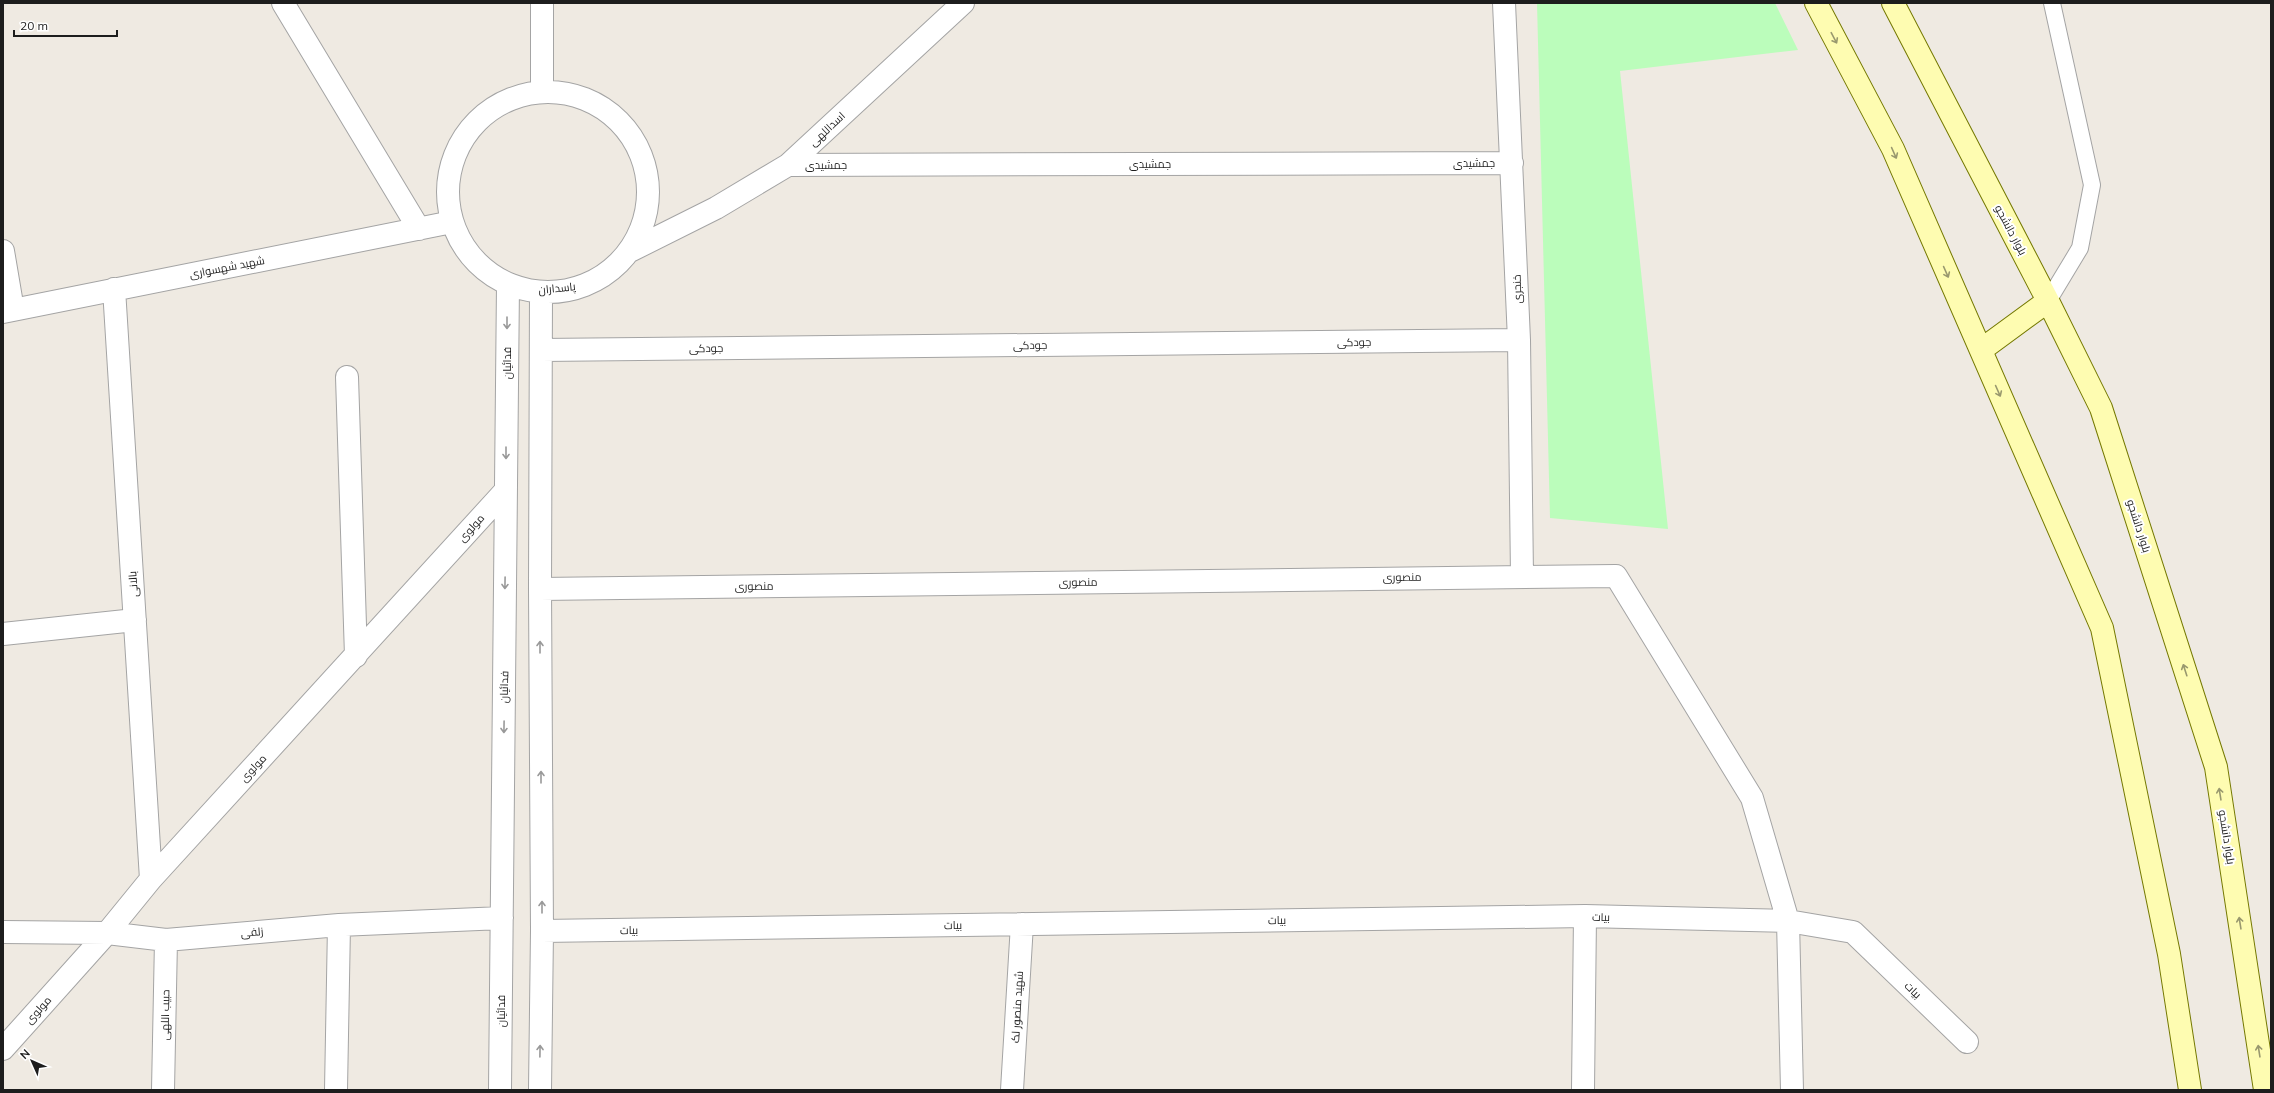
<svg xmlns="http://www.w3.org/2000/svg" width="2274" height="1093" viewBox="0 0 2274 1093" font-family="Mulish,Cairo,sans-serif">
<rect width="100%" height="100%" fill="#efeae2"/>
<path fill="#bbfdbb" d="M1537,3H1775L1798,50L1620,71L1668,529L1550,518Z"/>
<g fill="none" stroke-linecap="round" stroke-linejoin="round">
<defs>
<path id="lane" d="M2048,301L2080,248L2092,185L2052,3"/>
<path id="street" d="M283,3L419,229
M1504,3L1519,340L1522,576
M542,92V3
M448 192a100 100 0 1 1 200 0a100 100 0 1 1-200 0Z
M788,165L1512,163
M3,251L13,310
M630,251L716,208L788,165L963,3
M114,289L151,879
M3,312L452,222
M541,350L1519,340
M347,377L356,656
M540,589L1616,576L1752,798L1788,921L1792,1090
M3,634L135,620
M542,931L1585,916L1788,921L1853,932L1967,1042
M3,932L107,933L166,940L339,925L502,918
M3,1049L107,933L151,879L506,490
M163,1090L166,940
M336,1090L339,925
M500,1090L508,284
M540,1090L542,931L540,589L541,292
M1012,1090L1022,924
M1583,1090L1585,916"/>
<path id="secondary" d="M1816,3L1893,149L2102,628L2169,954L2190,1090
M1893,3L2048,301L2101,408L2216,767L2265,1090
M1981,350L2048,301"/>
</defs>
<use href="#lane" stroke="#a4a4a4" stroke-width="18"/>
<use href="#street" stroke="#a4a4a4" stroke-width="24"/>
<use href="#secondary" stroke="#747800" stroke-width="24"/>
<use href="#lane" stroke="#fff" stroke-width="16"/>
<use href="#street" stroke="#fff" stroke-width="22"/>
<use href="#secondary" stroke="#fefcb1" stroke-width="22"/>
</g>
<defs><path id="oneway-shaft" d="M-6 0H5M1.5-3L5.5 0L1.5 3" fill="none" stroke-width="1.6" stroke-linecap="round" stroke-linejoin="round"/></defs>
<g stroke="#99986e">
<use href="#oneway-shaft" transform="translate(1834 38) rotate(62)"/>
<use href="#oneway-shaft" transform="translate(1894 153) rotate(66)"/>
<use href="#oneway-shaft" transform="translate(1946 272) rotate(66)"/>
<use href="#oneway-shaft" transform="translate(1998 391) rotate(66)"/>
<use href="#oneway-shaft" transform="translate(2185 670) rotate(-108)"/>
<use href="#oneway-shaft" transform="translate(2220 794) rotate(-99)"/>
<use href="#oneway-shaft" transform="translate(2240 923) rotate(-99)"/>
<use href="#oneway-shaft" transform="translate(2259 1051) rotate(-99)"/>
</g>
<g stroke="#999">
<use href="#oneway-shaft" transform="translate(507 323) rotate(90)"/>
<use href="#oneway-shaft" transform="translate(506 453) rotate(90)"/>
<use href="#oneway-shaft" transform="translate(505 583) rotate(91)"/>
<use href="#oneway-shaft" transform="translate(540 647) rotate(-90)"/>
<use href="#oneway-shaft" transform="translate(504 727) rotate(91)"/>
<use href="#oneway-shaft" transform="translate(541 777) rotate(-90)"/>
<use href="#oneway-shaft" transform="translate(542 907) rotate(-90)"/>
<use href="#oneway-shaft" transform="translate(540 1051) rotate(-89)"/>
</g>
<g text-anchor="middle" stroke-width="4" stroke-linejoin="round" paint-order="stroke">
<g font-size="11" fill="#1d1d1d" stroke="#fff">
<text transform="translate(827 129) rotate(-43)" y="4">اسداللهی</text>
<text x="1474" y="167">جمشیدی</text>
<text x="1150" y="168">جمشیدی</text>
<text x="826" y="169">جمشیدی</text>
<text transform="translate(2011 230) rotate(62)" y="4">بلوار دانشجو</text>
<text transform="translate(227 267) rotate(-11)" y="4">شهید شهسواری</text>
<text transform="translate(557 288) rotate(-6)" y="4">پاسداران</text>
<text transform="translate(1517 289) rotate(-92)" y="4">خنجری</text>
<text transform="translate(1354 342) rotate(-1)" y="4">جودکی</text>
<text transform="translate(1030 345) rotate(-1)" y="4">جودکی</text>
<text transform="translate(706 348) rotate(-1)" y="4">جودکی</text>
<text transform="translate(507 363) rotate(-90)" y="4">فدائیان</text>
<text transform="translate(2139 526) rotate(72)" y="4">بلوار دانشجو</text>
<text transform="translate(471 528) rotate(-48)" y="4">مولوی</text>
<text transform="translate(1402 577) rotate(-1)" y="4">منصوری</text>
<text transform="translate(1078 582) rotate(-1)" y="4">منصوری</text>
<text transform="translate(133 584) rotate(-94)" y="4">بالانی</text>
<text transform="translate(754 586) rotate(-1)" y="4">منصوری</text>
<text transform="translate(504 687) rotate(-89)" y="4">فدائیان</text>
<text transform="translate(253 768) rotate(-47)" y="4">مولوی</text>
<text transform="translate(2227 837) rotate(81)" y="4">بلوار دانشجو</text>
<text transform="translate(1601 917) rotate(1)" y="4">بیات</text>
<text transform="translate(1277 920) rotate(-1)" y="4">بیات</text>
<text transform="translate(953 925) rotate(-1)" y="4">بیات</text>
<text transform="translate(629 930) rotate(-1)" y="4">بیات</text>
<text transform="translate(252 932) rotate(-5)" y="4">زلفی</text>
<text transform="translate(1913 990) rotate(44)" y="4">بیات</text>
<text transform="translate(1017 1007) rotate(-87)" y="4">شهید منصور لک</text>
<text transform="translate(38 1010) rotate(-48)" y="4">مولوی</text>
<text transform="translate(501 1011) rotate(-90)" y="4">فدائیان</text>
<text transform="translate(165 1015) rotate(-89)" y="4">حبیب اللهی</text>
</g>
</g>
<rect width="2274" height="1093" fill="none" stroke="#1d1d1d" stroke-width="8"/>
<g transform="translate(32 1061) rotate(315)" stroke="#ffffff" stroke-width="3" paint-order="stroke">
<path d="M0-3L7 15L0 10L-7 15Z" fill="#1d1d1d"/>
<text y="-6" font-size="11" font-weight="bold" text-anchor="middle" fill="#1d1d1d">N</text>
</g>
<path d="M14 30v6h103v-6" fill="none" stroke="#1d1d1d" stroke-width="2"/>
<text x="20" y="30" font-size="12" fill="#1d1d1d" stroke="#ffffff" stroke-width="3" paint-order="stroke">20 m</text>
</svg>
